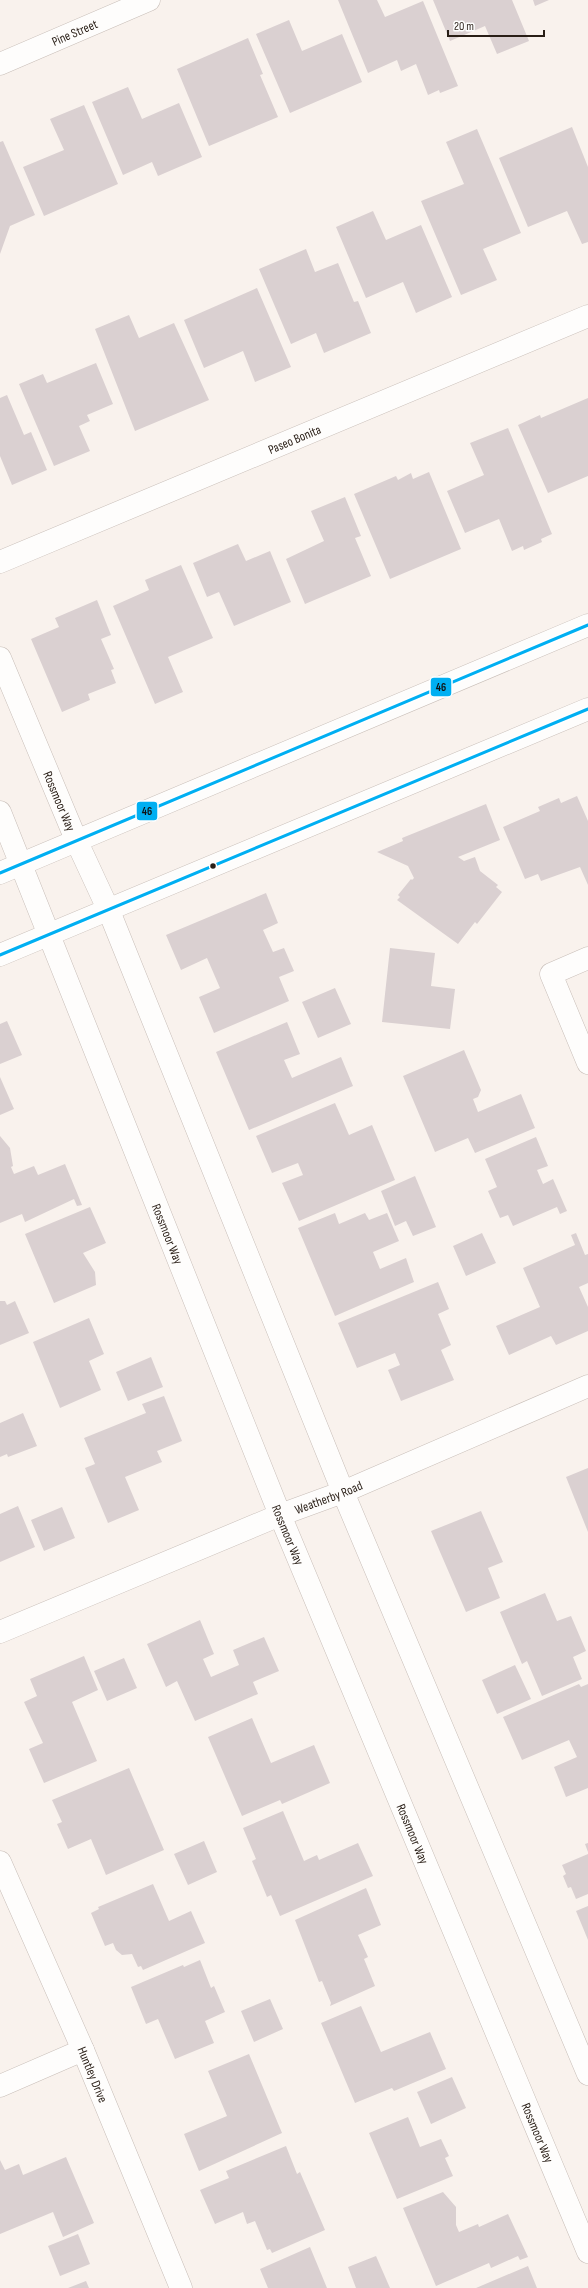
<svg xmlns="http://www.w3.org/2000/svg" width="588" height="2288" viewBox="0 0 588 2288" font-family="'Sofia Sans Condensed',sans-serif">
<rect width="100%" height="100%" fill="#f9f2ed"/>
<path fill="#dad0d1" d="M338,0H377L385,17L423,1L458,86L440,93L439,90L428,95L416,64L401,71L397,60L368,73Z
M433,0H512L529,41L497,54L485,26L450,41Z
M533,0H549L535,6Z
M289,20L302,51L342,34L362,82L290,113L256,34Z
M248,38L263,74L260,75L278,117L209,146L177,69Z
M128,87L142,119L179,103L202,157L158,176L152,162L123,175L92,102Z
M84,105L118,184L44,216L23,167L64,150L50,119Z
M572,127L588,167V242L582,244L567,211L528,227L499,158Z
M477,129L521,233L483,249L497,280L461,295L421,201L464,184L446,142Z
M3,141L35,215L10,226L0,254V142Z
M373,211L386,240L421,225L452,297L416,313L403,282L366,298L336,227Z
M306,249L315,272L338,263L354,302L358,301L371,333L324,353L316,333L291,344L259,269Z
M257,288L291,367L255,382L243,351L204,368L184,320Z
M129,315L139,338L174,323L209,400L135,431L95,329Z
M96,363L113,404L87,415L90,421L79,426L90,451L54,466L19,384L43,374L47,383Z
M7,395L24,435L31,432L47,470L12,485L0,456V398Z
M588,398V476L548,493L518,425L540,415L541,418Z
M508,428L552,534L541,539L542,542L524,550L523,546L512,551L499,519L465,533L447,491L484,475L470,443Z
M429,472L461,549L390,579L354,494L396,476L398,480L411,473L413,479Z
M345,497L361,536L355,538L371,576L305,604L286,559L324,541L311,511Z
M238,544L246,561L270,551L291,602L234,626L219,592L207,597L193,563Z
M181,565L213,638L168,657L183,692L155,704L113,606L149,590L145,580Z
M97,600L111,635L101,639L114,669L111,670L116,683L88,694L90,700L62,712L31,639L59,627L55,618Z
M577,796L588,821V885L580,867L541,881L538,874L525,879L503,827L540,811L538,807L559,798L561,803Z
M486,804L500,840L458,857L464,861L475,857L480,871L498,885L496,887L502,892L477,924L475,922L458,944L397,900L400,897L398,895L411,879L412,880L414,878L408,866L377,852L403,841L402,838Z
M266,893L278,923L263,930L273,952L284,948L294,971L279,977L289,1001L214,1033L199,997L220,988L207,958L181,970L166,935Z
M390,948L435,953L431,986L455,989L450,1029L382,1022Z
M335,988L351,1024L318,1038L302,1002Z
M7,1021L22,1055L0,1064V1024Z
M287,1022L300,1054L284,1060L292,1078L341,1057L353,1086L249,1130L216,1052Z
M464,1050L481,1090L478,1097L473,1099L478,1112L521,1094L535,1128L475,1153L468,1138L435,1152L403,1076Z
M0,1077L14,1109L0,1115Z
M335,1103L349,1135L372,1125L395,1180L299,1221L282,1183L303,1175L298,1163L272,1173L256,1136Z
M0,1136L10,1148L13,1166L11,1167L14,1174L34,1166L38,1175L65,1164L82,1205L77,1206L74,1199L25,1222L22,1214L0,1223Z
M536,1137L548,1166L537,1170L543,1184L553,1179L567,1211L560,1214L557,1207L513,1226L508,1215L500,1218L488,1191L497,1187L485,1159Z
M415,1176L436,1227L413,1236L406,1221L395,1226L381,1191Z
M90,1207L106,1243L83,1253L95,1272L96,1285L54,1303L25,1234Z
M335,1213L339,1224L365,1213L369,1220L387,1213L399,1241L373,1252L380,1269L406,1258L414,1282L335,1316L298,1228Z
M482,1233L496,1263L466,1276L453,1246Z
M576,1233L585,1255L588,1254V1283L579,1287L588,1307V1331L556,1345L551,1336L509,1355L496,1326L540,1307L523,1268L575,1245L571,1235Z
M438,1282L449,1309L438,1314L451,1345L441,1350L454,1380L401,1401L388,1370L400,1365L395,1353L357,1368L338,1323Z
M0,1301H5L7,1305L15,1301L29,1333L0,1345Z
M89,1318L104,1354L89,1361L101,1390L60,1408L33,1342Z
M151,1357L163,1387L128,1401L116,1372Z
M164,1396L182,1441L157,1451L162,1462L125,1477L139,1510L108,1523L85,1468L95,1464L84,1438L146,1413L142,1404Z
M23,1413L37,1446L8,1457L7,1454L0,1457V1423Z
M588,1468V1532L566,1477Z
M18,1506L35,1547L0,1562V1514Z
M62,1507L75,1538L44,1551L31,1520Z
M481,1511L503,1562L488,1568L500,1598L466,1612L431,1531Z
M545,1593L557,1621L571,1616L586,1651L573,1657L582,1679L542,1696L527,1661L522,1664L500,1612Z
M200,1620L214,1654L203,1659L211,1677L239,1665L233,1650L264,1637L279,1671L253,1682L258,1694L195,1721L177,1681L166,1687L147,1644Z
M84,1656L98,1690L72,1702L97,1761L44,1783L29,1749L43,1743L24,1702L37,1696L30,1679Z
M124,1658L137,1688L107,1701L94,1671Z
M515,1665L531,1699L497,1714L482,1680Z
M579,1684L581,1687L588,1684V1788L566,1797L554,1767L577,1757L569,1740L522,1760L503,1717Z
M252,1718L271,1763L314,1745L330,1783L282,1804L280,1800L242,1816L208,1737Z
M129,1768L164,1850L106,1875L91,1839L68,1849L57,1824L62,1822L52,1800Z
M283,1811L304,1861L317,1855L319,1860L358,1843L373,1876L280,1916L271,1895L267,1897L252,1861L256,1859L243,1828Z
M204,1841L217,1872L188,1885L174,1854Z
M588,1843V1852L585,1844Z
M588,1854V1894L576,1899L571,1887L568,1888L563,1876L566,1874L562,1865Z
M153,1884L169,1921L191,1911L205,1943L143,1970L141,1966L138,1967L132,1954L122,1955L116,1950L113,1943L105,1946L91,1913L99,1909L98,1907Z
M366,1888L381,1925L358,1935L368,1957L364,1959L375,1986L330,2006L331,2003L322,1981L319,1982L295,1920Z
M588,1906V1940L576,1911Z
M200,1960L211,1988L214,1986L225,2012L205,2021L214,2043L175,2059L158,2019L146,2024L131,1987L183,1965L184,1967Z
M270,1999L283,2029L254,2042L241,2011Z
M361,2006L381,2052L430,2032L446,2069L394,2091L392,2088L355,2103L321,2023Z
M249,2054L282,2133L199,2171L184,2134L227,2116L208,2071Z
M452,2077L466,2108L431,2124L417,2092Z
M408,2117L420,2147L441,2139L449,2156L445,2158L453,2176L397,2199L369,2133Z
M286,2146L297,2174L300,2172L325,2230L272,2253L270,2249L267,2250L255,2221L247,2224L243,2212L215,2224L200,2190L229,2178L226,2171Z
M66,2157L94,2223L63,2237L53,2212L0,2234V2160L5,2170L19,2164L23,2175Z
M443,2192L456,2207V2225L459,2232L478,2224L479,2227L508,2214L528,2257L520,2260L518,2256L491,2268L489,2263L436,2286L403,2208Z
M78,2234L90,2264L60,2276L48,2246Z
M310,2247L327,2288H268L260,2269Z
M376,2256L390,2288H356L348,2267Z
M528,2266L537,2288H476Z
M86,2281L89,2288H68Z"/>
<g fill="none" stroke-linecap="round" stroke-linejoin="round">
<defs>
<g id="minor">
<path id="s1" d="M0,64L149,0"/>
<path id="s2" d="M0,562L588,316"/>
<path id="s3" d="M0,658L77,842L109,911L343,1492L588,2074"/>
<path id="s4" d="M0,812L280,1515L588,2252"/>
<path d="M588,958L551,974L588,1063"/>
<path id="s5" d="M0,1632L280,1515L343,1492L588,1386"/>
<path id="s6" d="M0,1862L83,2050L181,2288"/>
<path d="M0,2086L83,2050"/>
</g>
<path id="major" d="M0,873L588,625
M0,955L588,709"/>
</defs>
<use href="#minor" stroke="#c8beb8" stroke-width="23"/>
<use href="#major" stroke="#c8beb8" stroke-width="23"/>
<use href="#minor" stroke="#fefdfc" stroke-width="22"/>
<use href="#major" stroke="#fefdfc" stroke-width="22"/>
<defs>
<path id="bus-1" d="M0,873L588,625
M0,955L588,709"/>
</defs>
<use href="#bus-1" stroke="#fff" stroke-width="6"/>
<use href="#bus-1" stroke="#00aff2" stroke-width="3"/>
</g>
<circle fill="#291e16" stroke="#fff" stroke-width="1.5" cx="213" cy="866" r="3.5"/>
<g text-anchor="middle" stroke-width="3" stroke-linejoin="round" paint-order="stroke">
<g font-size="13" fill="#291e16" stroke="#fff">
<text dy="5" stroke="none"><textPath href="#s1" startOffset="81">Pine Street</textPath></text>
<text dy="5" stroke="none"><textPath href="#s2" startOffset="319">Paseo Bonita</textPath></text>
<text dy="5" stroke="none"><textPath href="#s3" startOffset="155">Rossmoor Way</textPath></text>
<text dy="5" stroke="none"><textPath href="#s4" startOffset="454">Rossmoor Way</textPath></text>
<text dy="5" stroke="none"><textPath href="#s5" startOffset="355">Weatherby Road</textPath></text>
<text dy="5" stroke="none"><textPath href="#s4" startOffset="778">Rossmoor Way</textPath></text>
<text dy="5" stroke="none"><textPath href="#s4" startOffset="1102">Rossmoor Way</textPath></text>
<text dy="5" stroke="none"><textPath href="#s6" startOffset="232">Huntley Drive</textPath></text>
<text dy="5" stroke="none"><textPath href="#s4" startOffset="1426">Rossmoor Way</textPath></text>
</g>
</g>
<g stroke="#fff" stroke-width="1.5">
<rect x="430" y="677" width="22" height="20" rx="4" fill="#00aff2"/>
<rect x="136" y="801" width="22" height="20" rx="4" fill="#00aff2"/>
</g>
<g font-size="11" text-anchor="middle" font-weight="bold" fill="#111">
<text x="441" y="691">46</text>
<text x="147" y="815">46</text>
</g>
<path d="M448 30v6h96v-6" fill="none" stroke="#291e16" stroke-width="2"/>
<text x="454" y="30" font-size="12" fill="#291e16" stroke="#ffffff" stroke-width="3" paint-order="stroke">20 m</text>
</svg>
